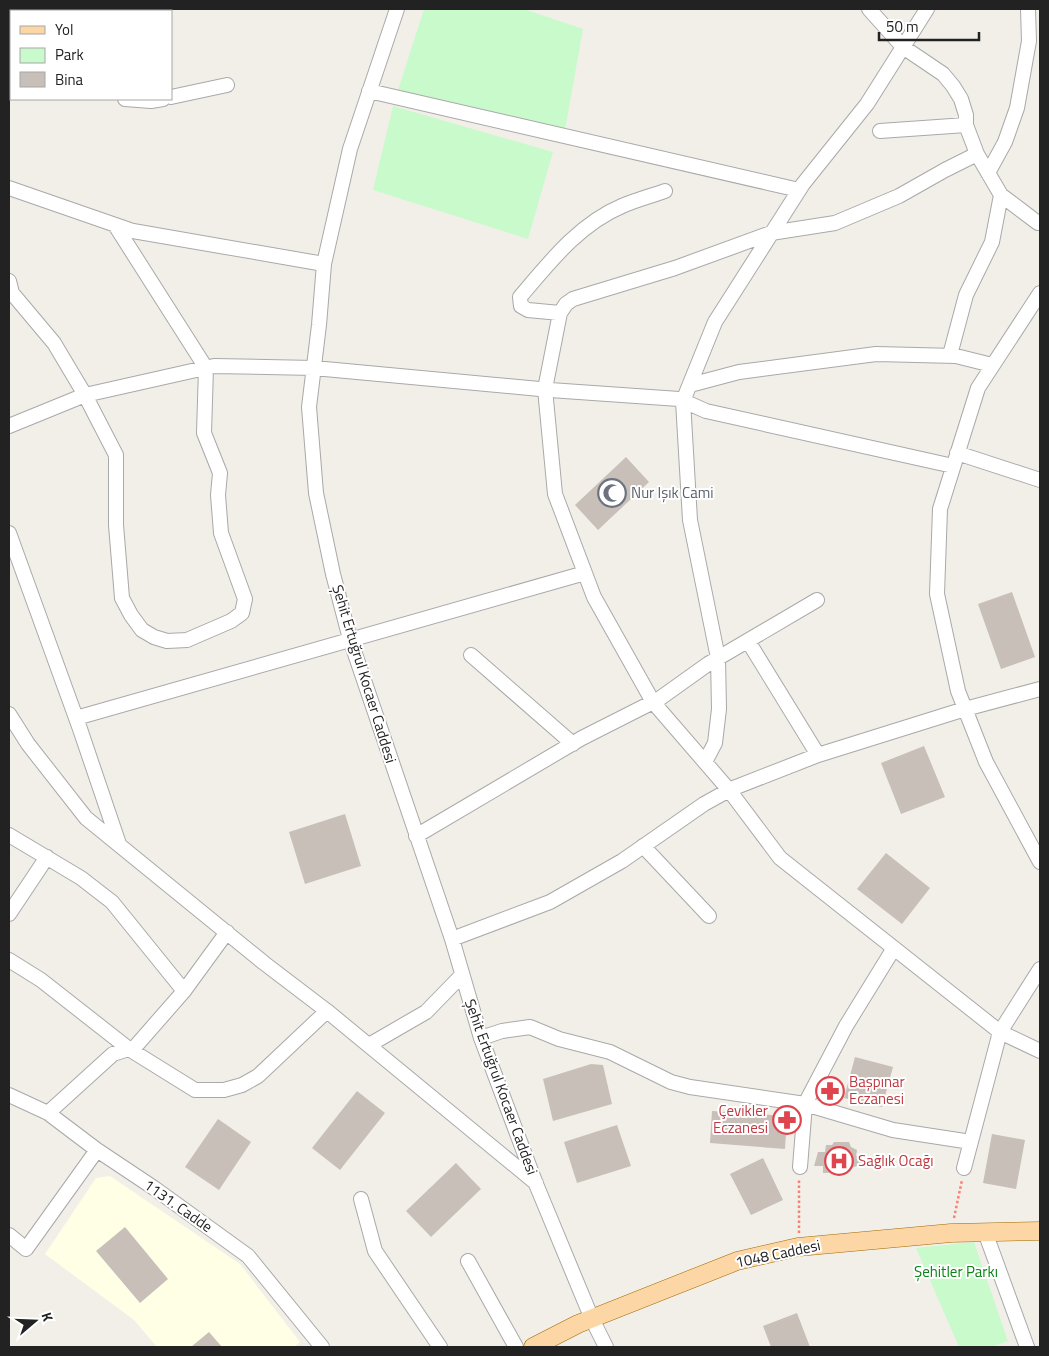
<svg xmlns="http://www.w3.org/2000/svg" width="1049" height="1356" viewBox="0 0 1049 1356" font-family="'Titillium Web',sans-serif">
<rect width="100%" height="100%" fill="#f2efe9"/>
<path fill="#ffffe5" d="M110,1176L240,1264L300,1342L294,1347H157L134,1320L45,1254L96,1178Z"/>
<path fill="#c8facc" d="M424,9H524L583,29L565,130L398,90Z
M393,106L553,152L528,239L373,190Z
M974,1242L1008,1341L991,1347H959L916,1248Z"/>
<path fill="#c7bfb8" d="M626,457L649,482L598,530L575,505Z
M1012,592L1035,657L1001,669L978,604Z
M924,746L945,797L901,814L881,763Z
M345,814L361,866L305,884L289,832Z
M886,853L930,888L902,924L857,889Z
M855,1057L893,1067L882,1107L844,1098Z
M591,1064L603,1065L612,1104L553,1121L543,1079Z
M357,1091L385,1113L340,1170L312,1148Z
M712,1111L787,1116L785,1149L710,1143Z
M218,1119L251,1142L219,1190L185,1167Z
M617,1125L631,1166L577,1183L564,1142Z
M992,1134L1025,1140L1016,1189L983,1183Z
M834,1142H849L851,1147L857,1150L856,1156L881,1158V1161L853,1167L850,1172L823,1173V1166H814L818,1152H825L826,1145H832Z
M763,1158L783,1200L751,1215L730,1174Z
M456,1163L481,1189L431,1237L406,1211Z
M125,1227L168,1279L140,1303L96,1251Z
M797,1313L810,1347H771L763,1326Z
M209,1332L222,1347H191Z"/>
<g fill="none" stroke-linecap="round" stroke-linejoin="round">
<defs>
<path id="minor" d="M397,9L350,149L324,264L319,325L309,407L316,493L333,574L350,639L452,939L481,1038L536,1184L592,1319L606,1347
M869,9L903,47L943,74L953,86L961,99L966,115V125L977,154L1001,195L1038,223
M9,87L11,88
M369,91L799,190
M171,97L227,85
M125,99L151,101L163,99
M880,131L966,125
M977,154L945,170L899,196L835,223L771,233L675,268L573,299L566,304L560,313L545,389L555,494L594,597L653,702L729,790L780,858L1000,1032L1040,1051
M988,173L1005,142L1017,108L1029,41L1028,9
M9,188L133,231L324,264
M9,281L12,293L54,343L85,395L116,455V525L122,598L131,615L142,630L154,637L167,641L187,640L231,621L242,613L245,599L221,533L218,495L220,473L204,433L206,368L115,225
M1040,293L978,388L940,509L937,594L958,691L986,762L1040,862
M560,313L528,310L521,306L520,297C549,263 579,224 622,206C636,200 651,196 665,191
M950,355L966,295L992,242L1001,195
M690,385L739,372L876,354L956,356L992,365
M9,426L85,395L214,366L314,368L550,390L679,399L706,411L953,466
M957,453L1040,480
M9,533L80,729L119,844
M748,641L818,755
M471,655L573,744
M9,714L28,744L86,818L264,963L327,1011L536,1183
M76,718L585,573
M705,762L715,743L719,709L718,658L690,520L683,401L715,322L803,184L867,104L927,9
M9,835L81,878L112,902L184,991
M416,836L582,738L659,699L708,664L817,600
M643,846L709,916
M9,914L47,857
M452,939L550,902L622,861L704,804L731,789L818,755L965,709L1040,689
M9,960L41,980L129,1049L195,1090H224L242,1085L258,1076L327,1011
M481,1038L502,1031L530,1027L559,1039L610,1052L671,1082L690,1087L805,1104L893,1130L971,1142
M369,1045L426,1012L462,975
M9,1095L48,1113L97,1150L154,1188L248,1256L322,1347
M48,1113L113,1054L135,1047L184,991L227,932
M800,1167L805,1104L846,1026L894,948
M964,1168L1000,1032L1040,969
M361,1199L375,1251L440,1347
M985,1232L1027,1347
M9,1235L26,1249L97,1150
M468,1261L516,1347"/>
<path id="major" d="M533,1347L578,1324L737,1261L798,1247L951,1233L1040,1231"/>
</defs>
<use href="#minor" stroke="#a9a9a9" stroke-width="16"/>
<use href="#major" stroke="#a06b00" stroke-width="19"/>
<path stroke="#fa8072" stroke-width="2.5" stroke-dasharray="2.5 2.5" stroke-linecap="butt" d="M954,1218L962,1180
M799,1233V1178"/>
<use href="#minor" stroke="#fff" stroke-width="14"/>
<use href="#major" stroke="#fcd6a4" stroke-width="18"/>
</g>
<defs>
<symbol id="mosque-ring" viewBox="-11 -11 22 22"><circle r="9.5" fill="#fff" stroke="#6b7280" stroke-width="1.5"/><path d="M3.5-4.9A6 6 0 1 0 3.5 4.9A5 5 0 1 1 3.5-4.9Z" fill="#6b7280"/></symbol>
<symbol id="pharmacy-ring" viewBox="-11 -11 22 22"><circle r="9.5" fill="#fff" stroke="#e0444e" stroke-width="1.5"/><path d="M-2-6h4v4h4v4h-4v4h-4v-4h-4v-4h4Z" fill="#e0444e"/></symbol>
<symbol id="hospital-ring" viewBox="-11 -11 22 22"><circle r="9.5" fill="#fff" stroke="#e0444e" stroke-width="1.5"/><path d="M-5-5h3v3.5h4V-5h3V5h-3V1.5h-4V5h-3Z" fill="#e0444e"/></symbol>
</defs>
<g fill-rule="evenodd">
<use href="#mosque-ring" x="596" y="477" width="32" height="32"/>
<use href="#pharmacy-ring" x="814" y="1075" width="32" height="32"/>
<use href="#pharmacy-ring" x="771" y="1104" width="32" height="32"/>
<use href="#hospital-ring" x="823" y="1145" width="32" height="32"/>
</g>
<g text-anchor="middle" stroke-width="4" stroke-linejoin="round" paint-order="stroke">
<g font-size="15" fill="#5b616d" stroke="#fff" text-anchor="start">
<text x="631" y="498">Nur Işık Cami</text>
</g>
<g font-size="15" fill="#222" stroke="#fff">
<text transform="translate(364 674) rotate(73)" y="5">Şehit Ertuğrul Kocaer Caddesi</text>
<text transform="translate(501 1087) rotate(70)" y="5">Şehit Ertuğrul Kocaer Caddesi</text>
<text transform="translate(178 1206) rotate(35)" y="5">1131. Cadde</text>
<text transform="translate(778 1254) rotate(-12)" y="5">1048 Caddesi</text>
</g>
<g font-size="15" fill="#be3a42" stroke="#fff" text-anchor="start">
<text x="849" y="1087">Başpınar<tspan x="849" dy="17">Eczanesi</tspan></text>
<text x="768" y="1116" text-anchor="end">Çevikler<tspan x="768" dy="17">Eczanesi</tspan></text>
<text x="858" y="1166">Sağlık Ocağı</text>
</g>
<g font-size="15" fill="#0c8416" stroke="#fff">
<text x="956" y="1277">Şehitler Parkı</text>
</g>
</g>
<rect width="1049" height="1356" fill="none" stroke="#222222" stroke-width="20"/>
<rect x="10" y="10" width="162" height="90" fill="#ffffff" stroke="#a7a7a7"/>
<rect x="20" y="26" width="25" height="8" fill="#fcd6a4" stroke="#a7a7a7"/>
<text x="55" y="35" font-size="15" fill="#222222">Yol</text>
<rect x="20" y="48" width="25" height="15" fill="#c8facc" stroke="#a7a7a7"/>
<text x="55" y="60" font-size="15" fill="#222222">Park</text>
<rect x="20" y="72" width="25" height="15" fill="#c7bfb8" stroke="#a7a7a7"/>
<text x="55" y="85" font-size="15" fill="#222222">Bina</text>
<g transform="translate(35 1321) rotate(71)" stroke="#ffffff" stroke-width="4" paint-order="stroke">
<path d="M0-4L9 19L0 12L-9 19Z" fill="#222222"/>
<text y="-8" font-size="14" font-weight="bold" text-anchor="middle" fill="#222222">K</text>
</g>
<path d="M879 32v8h100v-8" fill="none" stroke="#222222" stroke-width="2.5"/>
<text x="886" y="32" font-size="15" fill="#222222" stroke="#ffffff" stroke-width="4" paint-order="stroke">50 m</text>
</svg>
